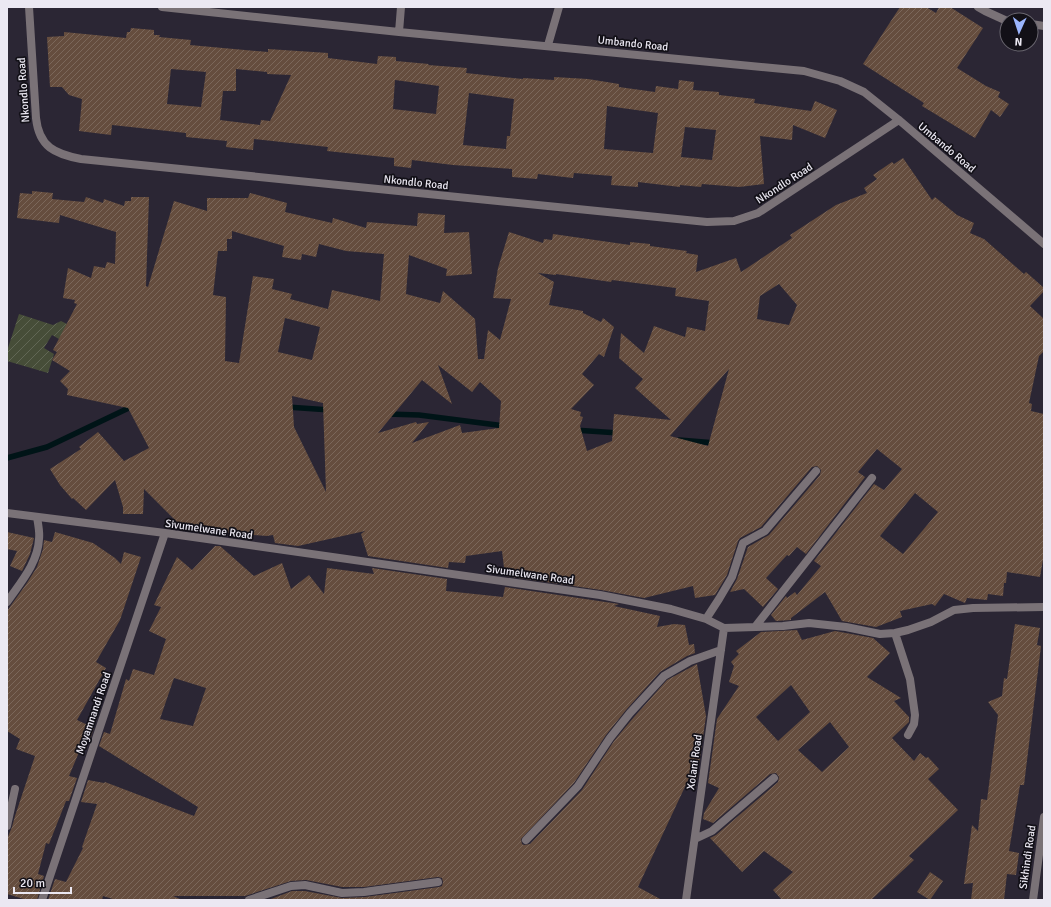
<svg xmlns="http://www.w3.org/2000/svg" width="1051" height="907" viewBox="0 0 1051 907" font-family="Signika,sans-serif">
<defs>
<pattern id="garden-furrows" width="10" height="10" patternUnits="userSpaceOnUse"><rect width="10" height="10" fill="#464d38"/><path d="M-1 1l2-2M0 10L10 0M9 11l2-2" fill="none" stroke="#616755"/></pattern>
<pattern id="building-hatch" width="6" height="6" patternUnits="userSpaceOnUse"><rect width="6" height="6" fill="#654d3e"/><path d="M-1 1l2-2M0 6l6-6M5 7l2-2" fill="none" stroke="#7b675a"/></pattern>
</defs>
<rect width="100%" height="100%" fill="#2b2634"/>
<path fill="url(#garden-furrows)" d="M19,314L53,325L61,321L67,324L64,342L52,335L44,348L54,354L48,373L7,361V351Z"/>
<g fill="none" stroke-linecap="round" stroke-linejoin="round">
<path stroke="#001417" stroke-width="5.5" d="M287,407L330,410
M387,414L419,415L505,426
M574,430L619,433
M679,440L716,443
M7,458L47,447L135,405"/>
</g>
<path fill="url(#building-hatch)" fill-rule="evenodd" d="M900,7H926L936,13L939,7H950L983,28L957,68L986,86L1000,92L998,97L1009,104L1000,117L991,110L975,138L922,106L924,103L863,64Z
M131,28L154,30V35H160L159,37L191,40L190,45L268,52V49L328,53V58L377,64L378,56L396,57V61L429,64L428,65L467,68L466,73L523,79V78L554,80V77L588,79L619,84V87L655,92L656,86L678,89L679,80L694,82L693,90L719,92V95L755,99L754,103L811,111L815,101L837,110L825,138L793,125L792,140L760,136L764,184L739,187L702,184L701,187L680,185V187L638,182V187L611,185L612,176L574,173L573,178L538,174L537,179L512,177V169L453,165L412,160L411,168L394,166V158L327,151L328,147L254,139L253,150L226,147L227,141L186,137V133L112,125L111,135L79,131L82,99L69,95L62,87H50L47,37L64,36V32L126,38L127,32H130ZM171,69L206,72L201,107L167,104ZM236,69L267,72V74L291,75L270,121L261,120L260,125L220,120L223,91H236ZM395,80L439,86L436,114L393,109ZM469,93L514,99L510,136H507L506,149L463,145ZM607,106L658,113L653,153L604,149ZM685,127L716,130L712,160L681,157Z
M903,158L932,200L935,197L957,215L974,223L970,233L984,239L1024,274L1026,272L1044,288V291L1030,306L1044,319V351L1039,356L1029,403L1032,404L1031,411L1044,414V554L1040,577L1007,572L1006,583H1004L1003,596L988,594L987,600L967,598L965,603L944,594L935,606L932,604L900,611L902,617L876,627L842,621L825,592L791,618V620L776,621L771,615L786,596L787,598L795,592L797,595L821,566L814,561L874,484L884,490L902,469L877,449L858,472L865,477L806,554L797,547L789,556L787,555L766,578L778,589L763,607L744,589L730,592L737,579L748,547L769,535L820,475L821,470L817,466L812,467L761,527L740,538L738,541L727,575L715,595L695,598L693,586L644,598L601,590L505,576L502,551L466,556L465,563L449,562L448,568L368,556L361,534L365,531L298,546L275,543L273,535L267,536L227,533L228,531L181,526L144,489L143,514H123V507L115,480L86,510L73,498L72,499L60,485L50,469L81,449L79,447L98,432L124,461L149,448L128,408L67,395L68,389L60,381L70,371L52,360L57,352L53,350L77,304L74,303L75,300L63,298L68,268L91,278L94,266L105,268L107,262L115,264L116,232L60,215L59,223L17,218L20,193L32,194V191L53,193L52,199L84,202L86,197L103,203L104,199L124,206L125,201H131V197H149L146,286L148,287L174,201L207,211V198H248L250,193L287,203L285,212L332,223L333,218L366,228L367,222L417,226L418,213L445,215L444,233L469,232L472,274L446,276L447,269L409,255L406,294L440,303L443,291L475,319L478,359H484L488,330L500,340L511,299L493,298L498,268L509,232L543,243L544,239L552,240L553,234L630,245V242L650,244V246L687,251L686,253L698,255L696,272L736,258L741,272L792,238L790,235L836,205L867,193L864,188L877,179L873,175L892,162L894,164ZM232,231L284,246L282,257L301,260L302,254L316,257L319,244L346,251L384,254L380,301L332,290L328,309L290,299L292,294L272,289L274,279L253,276L239,363L225,361L226,297L213,295L218,251H227V239H232ZM538,273L556,275V274L611,282L612,280L676,288L675,296L709,301L705,331L687,327L685,337L654,326L644,353L621,333L619,358L643,379L635,388L671,420L614,414L612,441L587,451L580,426L583,417L580,416L581,412L571,409L594,385L582,374L599,354L604,357L614,327L603,318L601,322L583,313V311L549,305L554,282ZM779,284L797,305L789,325L757,319L760,296ZM285,318L320,327L312,360L278,352ZM438,365L472,392L480,382L501,401L499,428L462,433L460,425L412,443L429,422L417,424L416,422L378,433L422,380L452,404ZM729,369L708,446L670,436L683,421ZM292,396L323,403L326,492L294,427ZM915,493L938,512L903,554L880,536Z
M7,532L34,538L30,554L22,571L10,566L17,551L7,549Z
M55,532L93,543L115,558L121,564L124,552L141,557L120,620L96,662L106,668L77,720L94,728L90,740L85,738L69,776L77,778L69,801H66L49,844L46,843L38,874L44,876L37,900H27L7,894V839L12,827L15,816L35,756L16,749L20,739L7,731V611L27,583L37,567L43,549L44,540L52,542Z
M215,546H220L254,576L282,563L291,589L309,575L324,594L327,568L374,574L372,568L447,579L446,591L503,597L505,587L619,604L614,606L660,616L657,627L674,624L685,625L689,645L694,644L695,653L687,656L660,672L626,710L606,735L574,783L521,839L522,844L524,845L530,844L582,790L614,741L634,717L667,680L697,664L706,716L697,779L690,776L638,887L662,900H271V899L292,891H305L342,898L365,897L439,887L442,886L443,882L442,878L438,877L364,887H342L306,880L291,881L245,896H173L180,899L179,900H116L103,896L102,900H48L55,879L66,882L83,848L82,847L97,804L81,802L88,780L104,783L105,782L194,816L198,807L99,746L104,732L110,734L126,679L129,681L133,669L154,675L166,639L149,631L161,607L154,605L177,557L192,570ZM174,678L206,688L193,726L160,719Z
M1015,624L1040,628L1037,645L1041,646L1024,785H1020L1009,851L1019,853L1016,875L1007,874L1004,900H971L973,883L964,884L972,825L978,831L981,799L987,800L998,715L988,702L1002,696L1004,678L1007,679Z
M797,630L802,640L835,631L873,638L890,653L867,677L901,698L894,701L909,717V722L892,738L914,761L920,753L926,758L928,757L939,769L928,779L958,810L909,856L914,860L871,900H782L773,890L793,872L764,851L742,872L710,838L716,835L778,782L779,777L776,773L770,774L713,823L703,819L704,813L719,788L708,783L717,719L739,686L729,682L734,666L731,662L739,654L736,651L761,632ZM791,685L810,712L778,741L756,717ZM830,722L849,747L822,772L798,750Z
M930,872L943,881L930,900L917,892Z"/>
<g fill="none" stroke-linecap="round" stroke-linejoin="round">
<path stroke="#7a7277" stroke-width="8" d="M29,7L36,118C39,147 55,154 81,159L707,222L734,221L758,213L899,120
M162,7L399,32L804,71L840,81L864,92L899,120L1044,244
M978,7L985,11L1007,21
M1031,24L1044,26
M399,32L401,7
M548,45L559,7
M7,513L165,533L600,595L671,609L706,619L724,628L783,626L809,623L846,627L880,634L895,633L908,630L931,622L954,610L973,608L1044,607
M7,602C20,583 38,563 39,539C40,532 38,524 37,517
M706,619L719,599L732,577L743,543L765,531L816,471
M755,627L872,478
M895,633L910,679L915,715L914,724L908,735
M7,826L15,789
M695,839L712,831L774,778
M526,840L578,786L610,738L630,713L664,676L690,661L721,650
M42,900L165,533
M249,900L291,886L305,885L342,893L364,892L438,882
M686,900L724,628
M1033,900L1044,817"/>
</g>
<g text-anchor="middle" stroke-width="3.5" stroke-linejoin="round" paint-order="stroke">
<g font-size="11" fill="#ebe8f2" stroke="#121017">
<text transform="translate(633 43) rotate(6)" y="4">Umbando Road</text>
<text transform="translate(23 90) rotate(-94)" y="4">Nkondlo Road</text>
<text transform="translate(947 147) rotate(40)" y="4">Umbando Road</text>
<text transform="translate(416 182) rotate(6)" y="4">Nkondlo Road</text>
<text transform="translate(784 183) rotate(-33)" y="4">Nkondlo Road</text>
<text transform="translate(209 529) rotate(8)" y="4">Sivumelwane Road</text>
<text transform="translate(530 574) rotate(8)" y="4">Sivumelwane Road</text>
<text transform="translate(93 713) rotate(-71)" y="4">Moyamnandi Road</text>
<text transform="translate(694 762) rotate(-82)" y="4">Xolani Road</text>
<text transform="translate(1027 857) rotate(-82)" y="4">Sikhindi Road</text>
</g>
</g>
<rect width="1051" height="907" fill="none" stroke="#ebe8f2" stroke-width="16"/>
<g transform="translate(1019 32) rotate(183)"><circle r="19" fill="#121017" stroke="#69666f"/>
<path d="M0-3L7 15L0 10L-7 15Z" fill="#9bb5fd"/>
<text y="-6" font-size="11" font-weight="bold" text-anchor="middle" fill="#ebe8f2">N</text>
</g>
<path d="M14 887v6h57v-6" fill="none" stroke="#ebe8f2" stroke-width="2"/>
<text x="20" y="887" font-size="12" fill="#ebe8f2" stroke="#121017" stroke-width="3" paint-order="stroke">20 m</text>
</svg>
